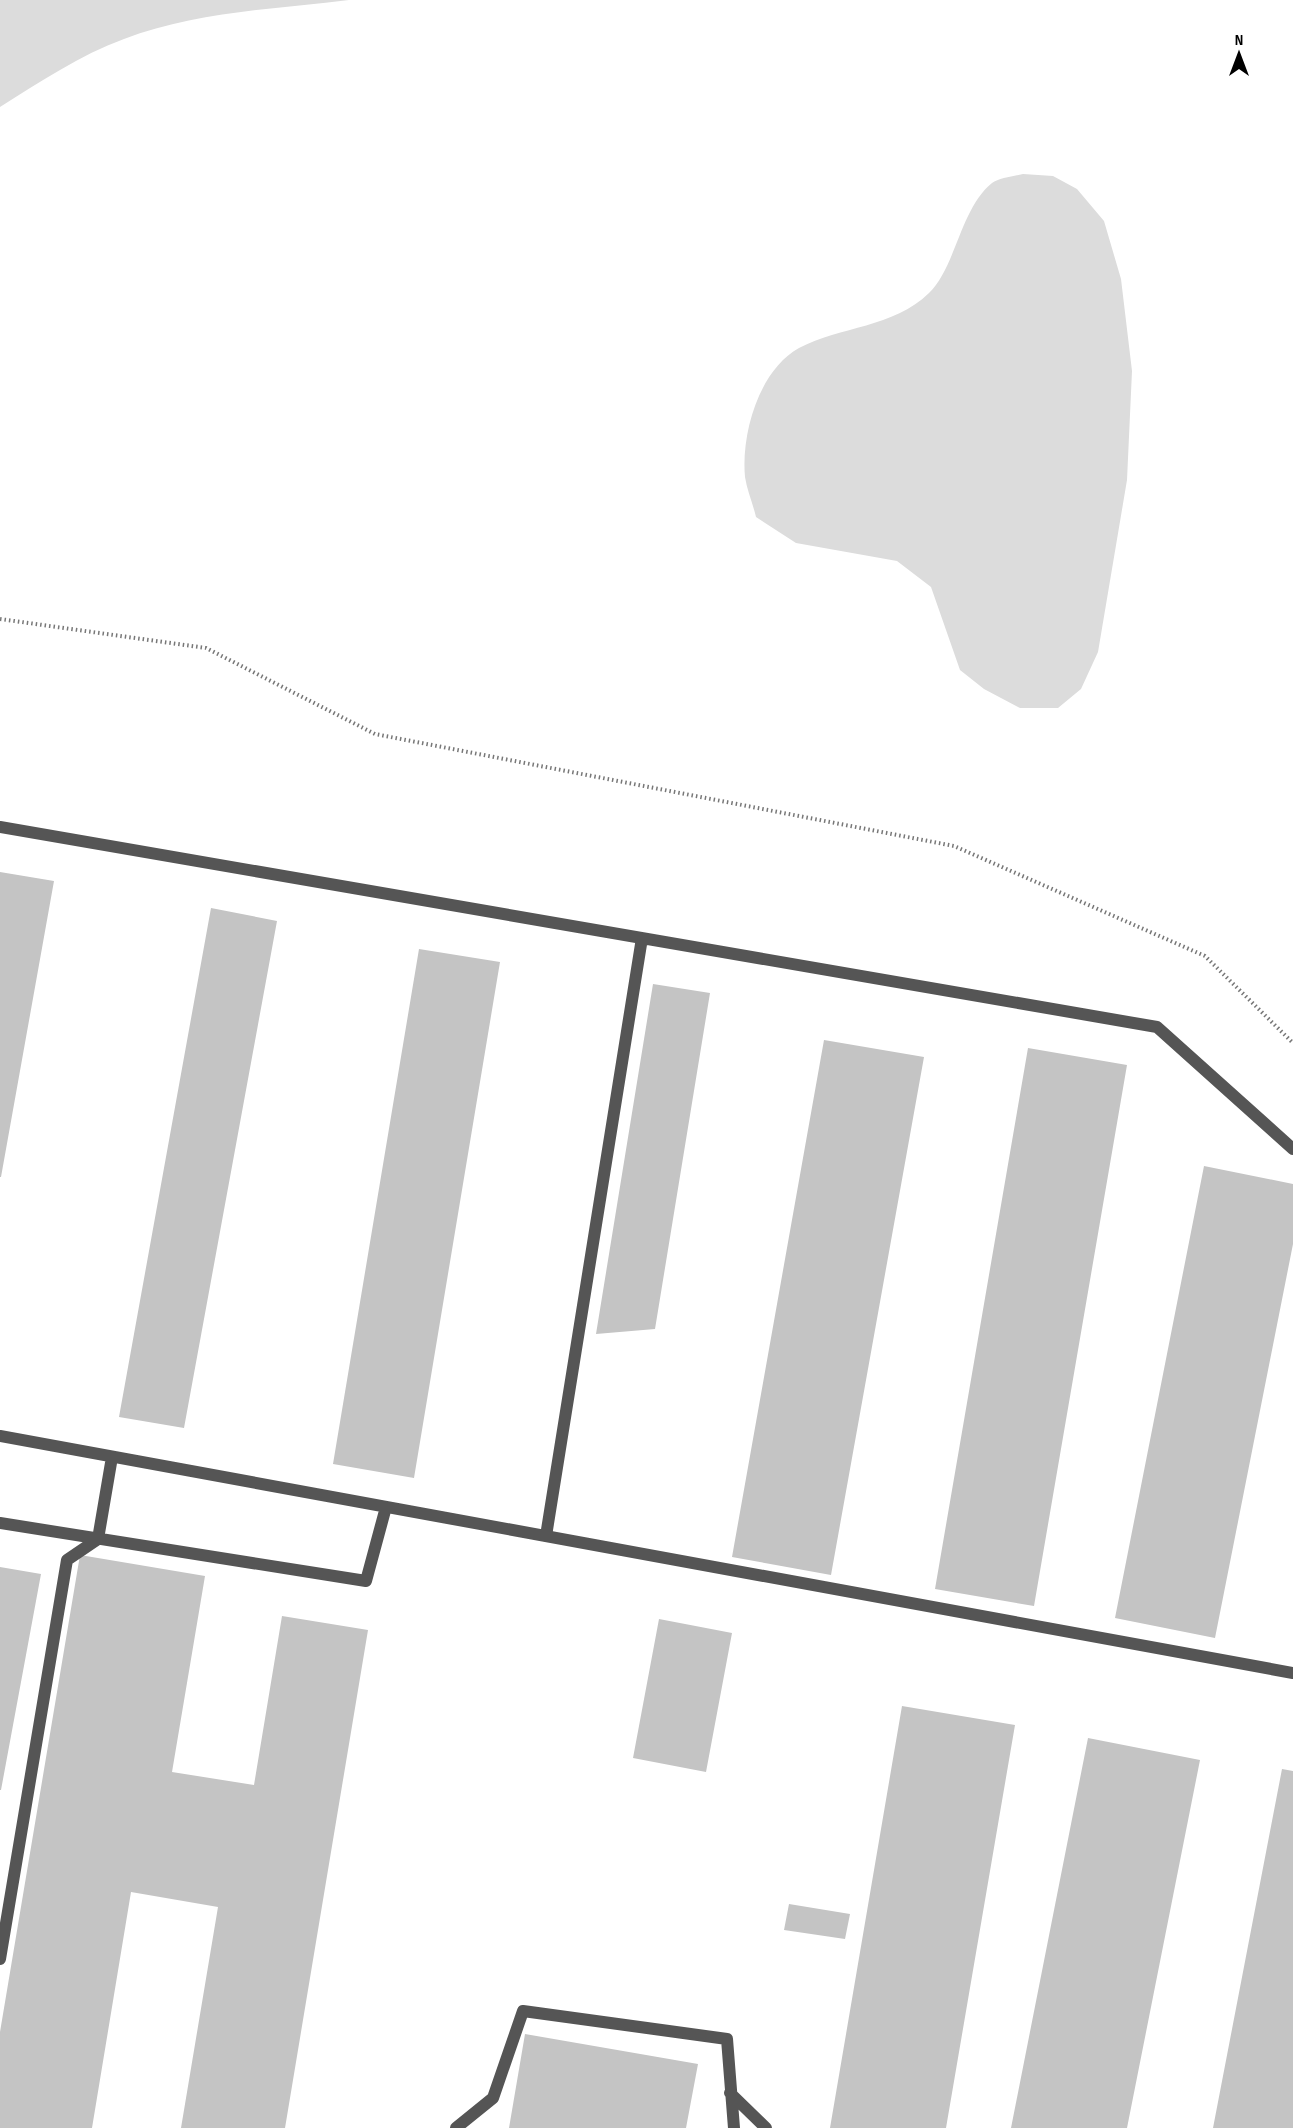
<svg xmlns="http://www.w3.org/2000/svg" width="1293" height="2128" viewBox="0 0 1293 2128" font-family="'Sofia Sans Condensed',sans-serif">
<rect width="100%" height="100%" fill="#fff"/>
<path fill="#dcdcdc" d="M0,0H349C275,9 195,12 124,39C80,55 40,82 0,107Z
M1023,174L1053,176L1077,189L1104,221L1121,279L1132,371L1127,480L1098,652L1081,689L1058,708H1020L984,689L960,670L931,587L897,561L796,543L756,517C753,504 747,490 745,477C741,434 759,370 799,348C841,326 893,328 929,293C956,267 960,209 992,183C999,178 1014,176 1023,174Z"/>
<path fill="#c4c4c4" d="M0,872L54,881L1,1177H0Z
M211,908L277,921L184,1428L119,1417Z
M419,949L500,962L414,1478L333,1464Z
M653,984L710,993L655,1329L596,1334Z
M824,1040L924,1057L831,1575L732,1557Z
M1028,1048L1127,1065L1034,1606L935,1589Z
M1204,1166L1293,1184V1244L1215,1638L1115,1618Z
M80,1555L205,1576L172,1772L254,1785L282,1616L368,1630L285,2128H181L218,1907L131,1892L92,2128H0V2032Z
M0,1567L41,1574L1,1790H0Z
M659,1619L732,1633L706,1772L633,1758Z
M902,1706L1015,1725L946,2128H830Z
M1088,1738L1200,1760L1127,2128H1011Z
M1282,1769L1293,1771V2128H1213Z
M789,1904L850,1914L845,1939L784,1930Z
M525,2034L698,2064L686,2128H509Z"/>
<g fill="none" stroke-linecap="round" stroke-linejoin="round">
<path stroke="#777" stroke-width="4" stroke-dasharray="1.5 3" stroke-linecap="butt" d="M0,619L206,648L375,734L954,846L1205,956L1293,1043"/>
<path stroke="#555" stroke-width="12" d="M0,827L1157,1027L1293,1149
M0,1436L1293,1673
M0,1523L366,1581L386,1507
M546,1536L642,938
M0,1959L67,1560L98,1539L112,1457
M730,2093L766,2128
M456,2128L493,2098L523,2011L727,2039L734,2128"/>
</g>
<g transform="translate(1239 54)" stroke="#ffffff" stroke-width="4.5" paint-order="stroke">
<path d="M0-4.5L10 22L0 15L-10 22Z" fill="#000000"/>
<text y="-9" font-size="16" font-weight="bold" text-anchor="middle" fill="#000000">N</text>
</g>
</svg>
